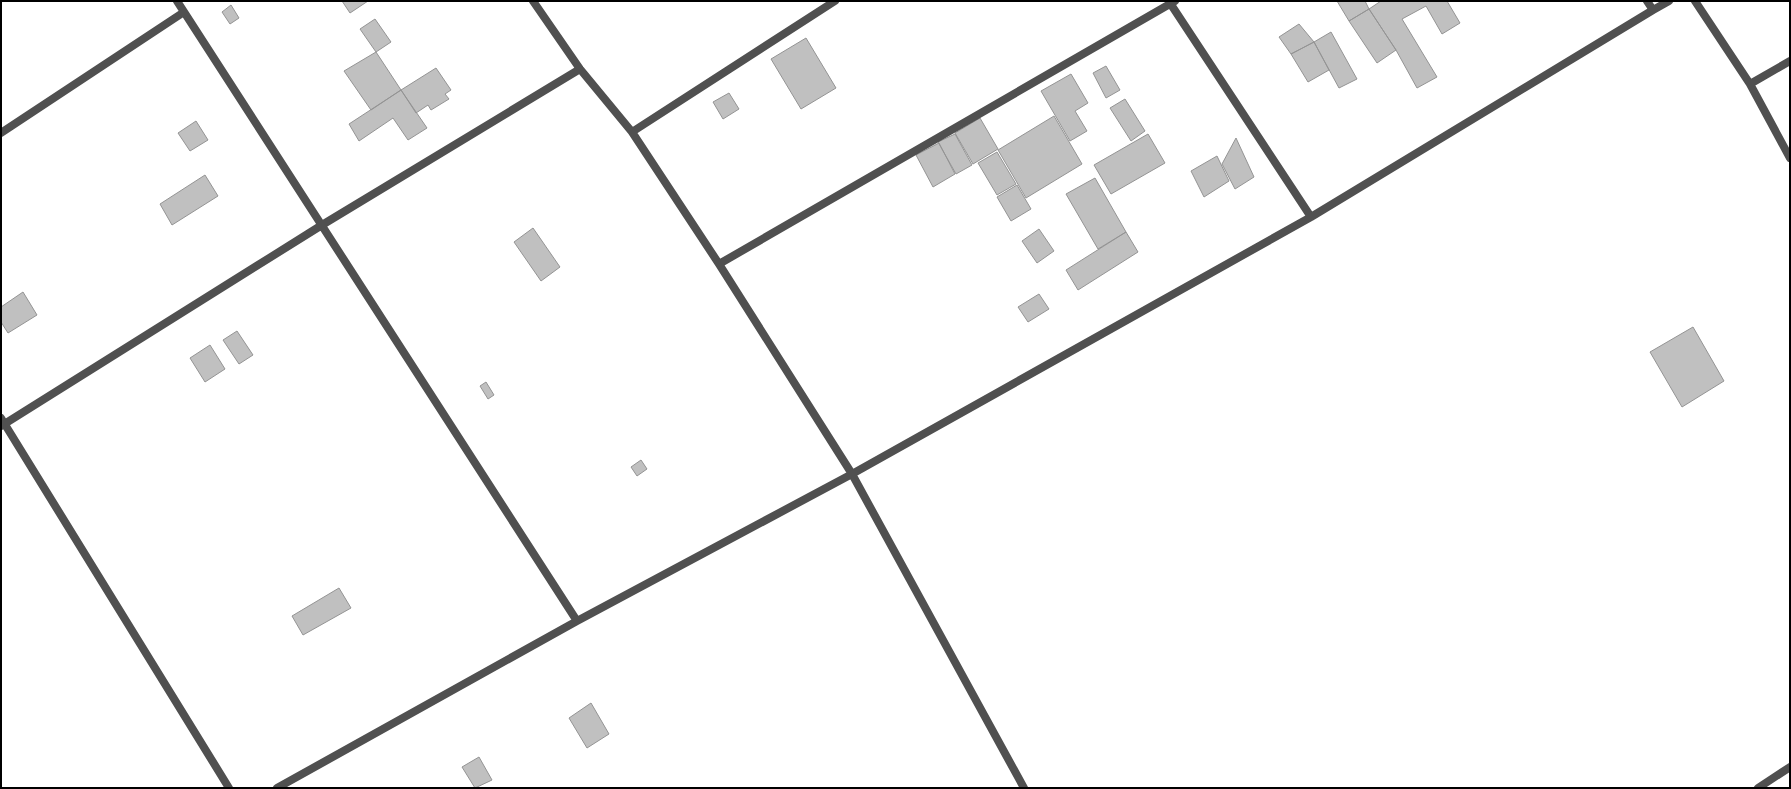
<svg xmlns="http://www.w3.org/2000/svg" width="1791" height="789" viewBox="0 0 1791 789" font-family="'Alegreya Sans',sans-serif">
<rect width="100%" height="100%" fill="#fff"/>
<path fill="#c0c0c0" stroke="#949494" d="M342,1H368L350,13Z
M1337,1H1365L1369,9L1349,21Z
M1381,1H1447L1460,23L1442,34L1426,6L1402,19L1437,77L1417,88L1396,50L1369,9Z
M231,5L239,18L230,24L222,12Z
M1369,9L1396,50L1377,63L1349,21Z
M375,19L391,42L376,52L360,29Z
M1299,24L1314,42L1291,54L1279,37Z
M1331,32L1357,79L1339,88L1314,42Z
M806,38L836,88L801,109L771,59Z
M1314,42L1329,70L1308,82L1291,54Z
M376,52L401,90L371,110L344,71Z
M1106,66L1120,90L1106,98L1093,73Z
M436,68L451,90L445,94L449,99L431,110L428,105L416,113L401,90Z
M1071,74L1088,103L1075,111L1087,131L1070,141L1041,91Z
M401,90L427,128L408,140L393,118L359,141L349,124Z
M729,93L739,109L723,119L713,102Z
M1125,99L1145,131L1131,141L1110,108Z
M1054,116L1082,164L1026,198L998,150Z
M980,118L998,149L973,164L955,133Z
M196,121L208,140L190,151L178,133Z
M955,134L972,165L956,174L938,142Z
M1148,134L1165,163L1111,194L1094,165Z
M1236,138L1254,177L1235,189L1222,164Z
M939,143L955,174L933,187L916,155Z
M997,152L1016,184L997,195L978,163Z
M1217,156L1229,181L1204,197L1191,171Z
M205,175L218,196L172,225L160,204Z
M1095,178L1126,232L1098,249L1066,194Z
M1017,185L1031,209L1011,221L997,197Z
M533,228L560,267L541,281L514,242Z
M1039,229L1054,251L1037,263L1022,241Z
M1126,232L1138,252L1078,290L1066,270Z
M23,292L37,315L8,333L1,322V307Z
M1039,294L1049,309L1028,322L1018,307Z
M1693,327L1724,381L1682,407L1650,352Z
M237,331L253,355L239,364L223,340Z
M210,345L225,369L205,382L190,358Z
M486,382L494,395L488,399L480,386Z
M641,460L647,469L637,476L631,467Z
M339,588L351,608L303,635L292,616Z
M591,703L609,734L587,748L569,718Z
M479,757L492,780L475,788L462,767Z"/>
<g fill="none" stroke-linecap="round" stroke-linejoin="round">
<path stroke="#505050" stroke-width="8" d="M177,1L577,621
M533,1L580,69L632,132L719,264L852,474L1024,788
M1647,1L1653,10L1669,1
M1695,1L1750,84L1790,158
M1170,3L1311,217
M1750,84L1790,61
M632,132L835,1
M1,133L184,12
M719,264L1175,1
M1,418L229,788
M1,426L322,225L580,69
M277,788L577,621L852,474L1311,217L1653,10
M1758,788L1790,767"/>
</g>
<rect width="1791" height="789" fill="none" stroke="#000000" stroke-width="4"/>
</svg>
